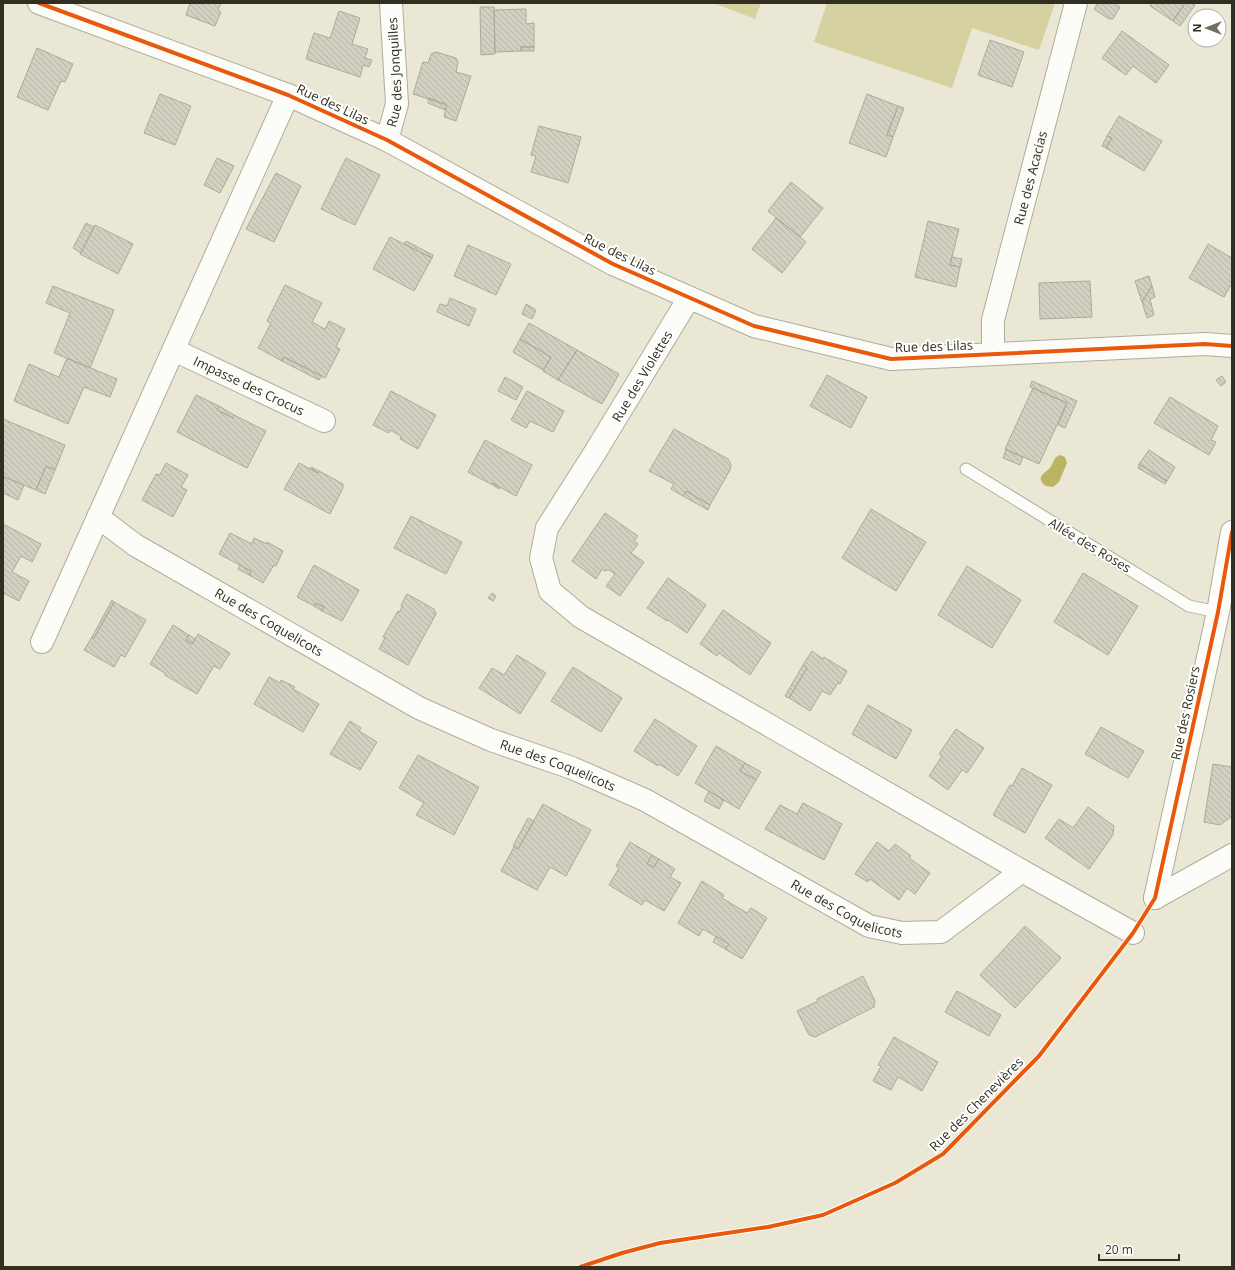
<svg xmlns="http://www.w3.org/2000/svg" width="1235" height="1270" viewBox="0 0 1235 1270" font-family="'Open Sans',sans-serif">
<defs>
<pattern id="building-back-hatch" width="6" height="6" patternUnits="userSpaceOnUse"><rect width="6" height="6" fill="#d2d0c1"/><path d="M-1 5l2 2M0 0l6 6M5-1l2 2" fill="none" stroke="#b5b3a6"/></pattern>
</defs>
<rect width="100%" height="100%" fill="#eae8d4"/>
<path fill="#d6d1a1" d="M713,3H761L755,19Z
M827,3H1055L1039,50L972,28L952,88L814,42Z"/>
<path fill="#bcb463" d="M1060,455L1065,457L1067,463L1059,482L1053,487L1046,486C1035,477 1044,474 1050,468C1054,463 1053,457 1060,455Z"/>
<path fill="url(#building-back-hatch)" stroke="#abaa9b" d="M190,3H221L218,10L221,12L215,26L186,15Z
M1098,3H1115L1120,7L1113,19H1109L1094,9Z
M1152,3H1185L1173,21L1150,6Z
M1185,3H1191L1195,5L1180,26L1173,21Z
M480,7H494L495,54L481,55Z
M526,9V24L534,23V47H521V51L495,52L494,10Z
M339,11L360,18L352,44L368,49L365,58L372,60L369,67L363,65L360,77L306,59L314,33L330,38Z
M1122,31L1169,65L1156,83L1133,66L1126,75L1102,58Z
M990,40L1024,52L1012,87L978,75Z
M521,47H534V51H521Z
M37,48L73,64L65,82L61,81L48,110L17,97Z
M436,52L456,58L458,62L456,72L471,76L456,121L444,117L447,105L413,94L423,62L428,63L431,54Z
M160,94L191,106L175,145L144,133Z
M867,94L898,106L887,135L893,137L886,157L849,143Z
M429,98L447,105L445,110L428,103Z
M898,106L904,108L893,137L887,135Z
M1119,116L1162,141L1144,171L1106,148L1112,138L1107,136Z
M539,126L581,137L568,183L531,172L536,156L531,155Z
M1107,136L1112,138L1106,148L1102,146Z
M217,158L234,166L220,193L204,185Z
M346,158L380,175L355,225L321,209Z
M276,173L301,186L274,242L246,229Z
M791,182L823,208L800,237L768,211Z
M776,218L806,242L782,273L752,249Z
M928,221L959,229L950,265L960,267L956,287L915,277Z
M86,223L94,227L81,253L73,248Z
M95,225L133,244L118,274L80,254Z
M390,237L432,258L414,291L373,269Z
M406,241L433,255L432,258L404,244Z
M1208,244L1232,258V283L1224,297L1189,278Z
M468,245L511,264L496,295L454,276Z
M952,257L962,259L960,267L950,265Z
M1149,276L1152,286L1142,302L1135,281Z
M1090,281L1092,317L1040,319L1039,283Z
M285,285L322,303L312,322L325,329L329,321L345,329L336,347L340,349L325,378L284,357L282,361L258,348L271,323L267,321Z
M53,286L114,310L90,368L54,353L70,313L46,303Z
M1152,286L1155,297L1150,299L1154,315L1147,318L1142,302Z
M450,298L476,309L469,326L437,312L440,304L447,306Z
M526,304L536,310L532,319L522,314Z
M529,323L577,350L558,380L543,371L551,357L520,339Z
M520,339L551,357L543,370L513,352Z
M577,350L619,374L602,404L558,380Z
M284,357L322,376L319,380L282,361Z
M67,358L117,379L110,397L84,387L68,424L14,401L29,364L59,377Z
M827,375L867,397L851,428L810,406Z
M1222,376L1226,382L1221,386L1216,380Z
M505,377L523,387L516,400L498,391Z
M1032,381L1077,401L1065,428L1058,425L1067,403L1030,387Z
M1033,388L1067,403L1039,464L1005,449Z
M391,391L436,415L418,449L400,439L401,436L390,430L389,433L373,425Z
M527,391L564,411L553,432L530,421L526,428L511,420Z
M196,395L219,406L217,410L233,418L234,415L266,431L247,468L177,432Z
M1170,397L1218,426L1211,440L1216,442L1209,455L1154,423Z
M219,406L234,415L233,418L217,410Z
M3,419L65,445L55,470L46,466L36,490L4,477L3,480Z
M674,429L728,459L730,462L731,465L730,470L710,505L686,491L683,496L671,489L674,484L649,471Z
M485,440L532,465L516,496L492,483L491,484L468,472Z
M1006,450L1023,457L1020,465L1003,458Z
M1149,450L1175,467L1167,481L1139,464Z
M166,463L188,475L181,487L187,490L173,517L142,500L156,474L160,475Z
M299,463L318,473L319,471L343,484V488L330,514L284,489Z
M1139,464L1167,481L1165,484L1138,468Z
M46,466L55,470L45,494L36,490Z
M311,467L319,471L318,473L310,469Z
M4,477L24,485L18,500L3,493V480Z
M492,483L500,487L499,489L491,484Z
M686,491L710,505L708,510L683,496Z
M871,509L926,542L896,591L842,558Z
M605,513L638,536L634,541L638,544L631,553L644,562L620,596L606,586L615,574L609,570L604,571L602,569L596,579L572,561Z
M411,516L462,542L446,574L394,548Z
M3,524L41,544L32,562L21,556L12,572L29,581L19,601L3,593Z
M230,533L252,544L254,538L267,544V542L283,551L276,566L274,565L263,583L249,575L251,571L219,554Z
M240,565L251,571L249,575L238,569Z
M314,565L359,590L342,621L322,611L324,607L316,603L314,606L297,597Z
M967,566L1021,600L992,648L938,615Z
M1083,573L1138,606L1108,655L1054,622Z
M668,578L706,605L687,633L668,620L667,621L647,608Z
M492,593L496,596L493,601L488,598Z
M407,594L434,609L436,614L408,665L379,649L385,638L383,637L398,611L399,613L402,607L401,605Z
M112,600L114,602L94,638L92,637Z
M114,602L146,620L125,657L121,655L114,667L84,650L92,637L94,638Z
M316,603L324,607L322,611L314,606Z
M723,610L771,643L750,675L719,653L717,656L700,644Z
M173,625L189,635L186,640L192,644L198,634L230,653L220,669L214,666L197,694L165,675V673L150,664Z
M189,635L195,639L192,644L186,640Z
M812,651L823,659L824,657L847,671L840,684L838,683L830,695L822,691L810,711L789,698L807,668L803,665Z
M517,655L546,673L520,714L479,688L492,668L504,675Z
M803,665L807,668L789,698L785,696Z
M573,667L622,698L601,732L551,701Z
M269,677L280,683L281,680L295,687L293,689L319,704L303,732L254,704Z
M868,705L912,730L896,759L852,734Z
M655,719L697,746L678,776L659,764L658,766L634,751Z
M350,721L361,728L359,731L377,742L360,770L330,754Z
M1101,727L1144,751L1128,778L1085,754Z
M956,729L984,748L967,773L962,770L948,790L929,776L942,756L939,754Z
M716,746L745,763L740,771L756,780L739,809L695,783Z
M418,755L479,787L454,835L416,815L424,803L399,788Z
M745,763L761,772L756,780L740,771Z
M1213,764L1232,767V816L1220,825L1204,822Z
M1022,768L1052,785L1025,833L993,815L1010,785L1012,786Z
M709,791L724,800L719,809L704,801Z
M803,803L842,824L824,860L765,829L780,805L797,814Z
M543,804L591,830L566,876L550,867L537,890L501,871L514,847L518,849Z
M1088,807L1114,826L1113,835L1089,869L1045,838L1059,819L1073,828Z
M528,818L534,821L518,849L513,846Z
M630,842L652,855L647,864L654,867L659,859L675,869L670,877L681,883L664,911L645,900L642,905L609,885L619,868L616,866Z
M877,842L889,851L895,844L911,856L909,858L930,873L915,894L907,888L899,900L870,879L868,882L855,874Z
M652,855L659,859L654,867L647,864Z
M702,881L724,895L722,898L747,913L751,908L767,918L742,959L725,949L729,944L703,929L699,936L678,923Z
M1025,926L1061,958L1015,1008L980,975Z
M716,936L729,944L725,949L713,942Z
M863,976L875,1001L874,1007L815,1037L809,1035L797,1011L818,1001L817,999Z
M957,991L1001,1015L989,1036L945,1012Z
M894,1037L938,1062L922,1091L898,1077L891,1090L873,1081L881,1066L878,1065Z"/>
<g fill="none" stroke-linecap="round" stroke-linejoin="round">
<defs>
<path id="lane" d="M966,469L1189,606L1218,612"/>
<g id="street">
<path d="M39,3L288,95L387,140L613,264L754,326L891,359L1205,344L1232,346"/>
<path id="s1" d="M387,140L397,104L391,3"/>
<path d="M689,298L594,454L547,528L541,558L550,591L581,617L1022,871L1133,933"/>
<path id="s2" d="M174,350L324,421"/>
<path id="s3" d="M993,354V320L1076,3"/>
<path id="s4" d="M98,517L135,545L419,708L491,740L572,768L645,800L869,926L902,933L941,932L1022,871"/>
<path d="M42,642L288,95"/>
<path d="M1155,898L1218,612L1232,532"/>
<path d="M1155,898L1232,855"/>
</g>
</defs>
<use href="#lane" stroke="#aeac9c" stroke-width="13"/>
<use href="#street" stroke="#aeac9c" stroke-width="24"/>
<use href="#lane" stroke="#fcfcf9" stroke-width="11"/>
<use href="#street" stroke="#fcfcf9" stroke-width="22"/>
<defs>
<path id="cycleway" d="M39,3L288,95L387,140L613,264L754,326L891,359L1205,344L1232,346
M580,1267L622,1253L660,1243L768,1227L823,1215L895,1183L943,1154L1039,1056L1133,933L1155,898L1218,612L1232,532"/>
</defs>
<use href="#cycleway" stroke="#fff" stroke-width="6"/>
<use href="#cycleway" stroke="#e8590c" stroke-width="4"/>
</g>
<g text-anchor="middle" stroke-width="4" stroke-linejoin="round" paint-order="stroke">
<g font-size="13" fill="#302f21" stroke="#fff">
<text dy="5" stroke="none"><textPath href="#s1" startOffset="69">Rue des Jonquilles</textPath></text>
<text transform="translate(333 104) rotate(25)" y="5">Rue des Lilas</text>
<text dy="5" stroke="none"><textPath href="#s3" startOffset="181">Rue des Acacias</textPath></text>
<text transform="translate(620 254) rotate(26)" y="5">Rue des Lilas</text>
<text transform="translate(934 346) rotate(-2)" y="5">Rue des Lilas</text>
<text transform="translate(642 376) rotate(-59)" y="5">Rue des Violettes</text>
<text dy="5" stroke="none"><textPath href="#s2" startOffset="83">Impasse des Crocus</textPath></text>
<text transform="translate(1090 545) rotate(31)" y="5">Allée des Roses</text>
<text dy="5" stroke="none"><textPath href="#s4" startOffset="201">Rue des Coquelicots</textPath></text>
<text transform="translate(1185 713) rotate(-78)" y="5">Rue des Rosiers</text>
<text dy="5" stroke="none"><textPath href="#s4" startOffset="524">Rue des Coquelicots</textPath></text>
<text dy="5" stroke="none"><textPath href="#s4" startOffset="848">Rue des Coquelicots</textPath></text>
<text transform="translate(976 1104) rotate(-45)" y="5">Rue des Chenevières</text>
</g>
</g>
<rect width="1235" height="1270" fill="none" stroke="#302f21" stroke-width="8"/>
<g transform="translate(1207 28) rotate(270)"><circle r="19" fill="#ffffff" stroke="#acaca6"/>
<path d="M0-3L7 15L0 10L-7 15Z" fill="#717060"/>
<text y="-6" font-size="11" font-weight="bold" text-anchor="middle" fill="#302f21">N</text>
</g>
<path d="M1099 1254v6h80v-6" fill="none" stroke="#302f21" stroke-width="2"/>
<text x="1105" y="1254" font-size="12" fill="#302f21" stroke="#ffffff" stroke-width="3" paint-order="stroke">20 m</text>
</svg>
